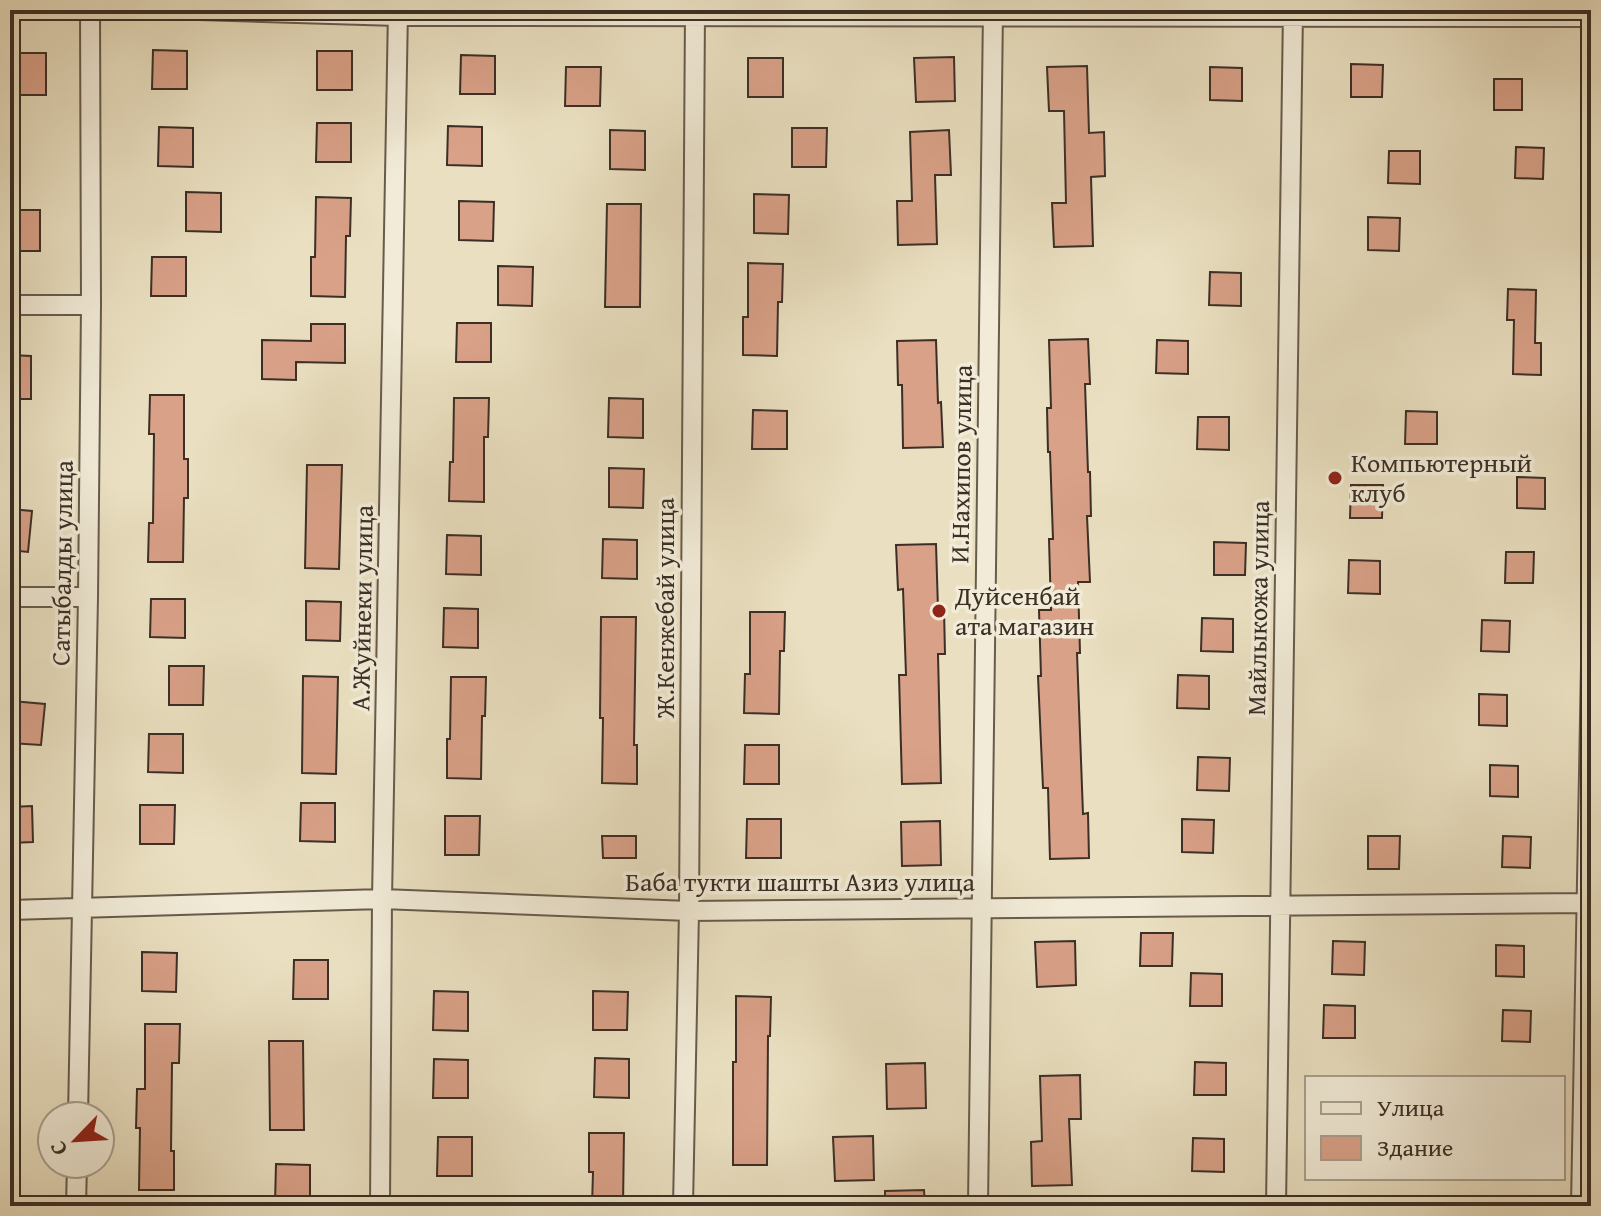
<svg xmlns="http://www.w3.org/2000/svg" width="1601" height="1216" viewBox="0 0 1601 1216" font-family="'Gentium Book Plus',serif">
<rect width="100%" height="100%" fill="#eae0c1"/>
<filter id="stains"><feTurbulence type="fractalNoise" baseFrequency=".0025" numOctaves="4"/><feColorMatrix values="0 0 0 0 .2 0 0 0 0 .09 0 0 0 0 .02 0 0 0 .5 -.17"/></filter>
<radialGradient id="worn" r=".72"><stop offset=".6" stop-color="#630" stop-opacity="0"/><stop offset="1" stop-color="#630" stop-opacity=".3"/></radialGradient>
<path fill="#d9a188" stroke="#3b2f26" stroke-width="2" d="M153,50L187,51V89H152Z
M317,51H352V90H317Z
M10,53H46V95H10Z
M461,55L495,56V94H460Z
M954,57L955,101L916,102L914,58Z
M748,58H783V97H748Z
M1351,64L1383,65L1382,97H1351Z
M1087,66L1089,133L1104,132L1105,176L1091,177L1093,246L1054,247L1052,203H1066L1064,111H1049L1047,67Z
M566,67H601L600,106H565Z
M1210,67L1242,68V101L1210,100Z
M1494,79H1522V110H1494Z
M317,123H351V162H316Z
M448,126L482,127V166L447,165Z
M159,127L193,128V167L158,166Z
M792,128H827L826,167H792Z
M610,130L645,131V170L610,169Z
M949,130L951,175H935L937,244L898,245L897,201H912L910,132Z
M1516,147L1544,148L1543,179L1515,178Z
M1389,151H1420V184L1388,183Z
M186,192L221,193V232L186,231Z
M754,194L789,195L788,234L754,233Z
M316,197L351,198L350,236H346L345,297L311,296V257H315Z
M459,201L494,202L493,241L459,240Z
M607,204H641L640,307H605Z
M10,210H40V251H10Z
M1368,217L1400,218L1399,251L1368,250Z
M152,257H186V296H151Z
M748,263L783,264L782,302H778L777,356L743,355V317H748Z
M498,266L533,267L532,306L498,305Z
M1210,272L1241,273V306L1209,305Z
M1508,289L1536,290L1535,343H1541V375L1513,374L1514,320H1507Z
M457,323H491V362H456Z
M311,324H345V363L296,362V380L262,379V340L311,341Z
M1088,339L1090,384H1085L1088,472H1090L1091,516H1087L1090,582H1078L1080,653H1077L1083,814L1088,813L1089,858L1050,859L1048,788H1043L1038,676H1041L1039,610H1051L1049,539H1053L1050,452H1048L1047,408H1051L1049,340Z
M936,340L938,403L941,402L943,447L903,448L902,385H898L897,341Z
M1157,340L1188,341V374L1156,373Z
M10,355L31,356V399H10Z
M150,395H184V459H188V498H184L183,562H148L149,523H153L154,434H149Z
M454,398H489L488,437H484V502L449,501L450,462H453Z
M609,398L643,399V438L608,437Z
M753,410L787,411V449H752Z
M1406,411L1437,412V444H1405Z
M1198,417H1229V450L1197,449Z
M307,465H342L339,569L305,568Z
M609,468L644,469L643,508L609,507Z
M1517,477L1545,478V509L1517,508Z
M1351,485H1383L1382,518H1350Z
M10,509L32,511L28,552L10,550Z
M447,535L481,536V575L446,574Z
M603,539L637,540V579L602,578Z
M1214,542L1246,543L1245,575H1214Z
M936,544L938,609H944L945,654H938L941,783L902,784L899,675H906L903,589L898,590L896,545Z
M1506,552H1534L1533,583H1505Z
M1349,560L1380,561V594L1348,593Z
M151,599H185V638L150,637Z
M306,601L341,602L340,641L306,640Z
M444,608L478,609V648L443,647Z
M750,612H785L784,651H780L779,714L744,713L745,674H750Z
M601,617H636L634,745H637V784L602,783L603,718H600Z
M1202,618L1233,619V652L1201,651Z
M1482,620L1510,621L1509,652L1481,651Z
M169,666H204L203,705H169Z
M1178,675L1209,676V709L1177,708Z
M303,676L338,677L336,774L302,773Z
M451,677H486L485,716H482L481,779L447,778V739H450Z
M1479,694L1507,695V726L1479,725Z
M12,701L45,704L41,745L10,743Z
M149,734H183V773L148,772Z
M745,745H779V784H744Z
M1198,757L1230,758L1229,791L1197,790Z
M1490,765L1518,766V797L1490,796Z
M301,803H335V842L300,841Z
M140,805H175L174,844H140Z
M32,806L33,842L10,843V807Z
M445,816H480L479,855H445Z
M747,819H781V858H746Z
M1182,819L1214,820L1213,853L1182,852Z
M940,821L941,865L902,866L901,822Z
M602,836H636V858H603Z
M1368,836H1400L1399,869H1368Z
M1503,836L1531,837L1530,868L1502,867Z
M1141,933H1173L1172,966H1140Z
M1075,941L1076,985L1037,987L1035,942Z
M1333,941L1365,942L1364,975L1332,974Z
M1496,945L1524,946V977L1496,976Z
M142,952L177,953L176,992L142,991Z
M294,960H328V999H293Z
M1191,973L1222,974V1006H1190Z
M434,991L468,992V1031L433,1030Z
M593,991L628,992L627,1030H593Z
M736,996L771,997L770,1036H768L767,1165H733V1062H736Z
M1324,1005L1355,1006V1038H1323Z
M1503,1010L1531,1011L1530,1042L1502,1041Z
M145,1024H180L179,1063H172L171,1151H174V1190H139L140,1128H136L137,1089H145Z
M269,1041H303L304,1130H270Z
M595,1058L629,1059V1098L594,1097Z
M434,1059L468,1060V1098H433Z
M1195,1062L1226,1063V1095H1194Z
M925,1063L926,1108L887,1109L886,1064Z
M1080,1075L1081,1119H1069L1072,1185L1032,1186L1031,1142L1042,1141L1040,1076Z
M589,1133H624L623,1206H592L593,1172H589Z
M873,1136L874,1180L835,1181L833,1137Z
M438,1137H472V1176H437Z
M1193,1138L1224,1139V1172L1192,1171Z
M276,1164L310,1165V1203H275Z
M924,1190L925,1206H885V1191Z"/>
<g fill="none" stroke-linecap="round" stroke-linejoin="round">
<defs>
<path id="minor" d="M199,10L398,16L1591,17
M10,305H91
M10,597H88
M10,910L382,899L689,911L1591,903
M78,1116L88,597L91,305L90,10
M76,1206L77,1164
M380,1206L382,899L398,10
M683,1206L689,911L695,10
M978,1206L993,10
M1276,1206L1293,10
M1581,1206L1591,665"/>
</defs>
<use href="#minor" stroke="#675b4d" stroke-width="22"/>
<use href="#minor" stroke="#f1ebd7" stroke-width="18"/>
</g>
<g fill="#8f2418" stroke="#f1ebd7" stroke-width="3">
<circle cx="1335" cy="478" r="8"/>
<circle cx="939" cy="611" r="8"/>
</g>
<g text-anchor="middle" stroke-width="7" stroke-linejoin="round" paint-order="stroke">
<g font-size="26" fill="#3b2f26" stroke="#f1ebd7" text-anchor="start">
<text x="1351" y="472">Компьютерный<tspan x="1351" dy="30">клуб</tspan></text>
<text x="955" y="605">Дуйсенбай<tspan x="955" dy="30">ата магазин</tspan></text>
</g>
<g font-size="26" fill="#3b2f26" stroke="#f1ebd7">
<text transform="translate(961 464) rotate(-89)" y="9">И.Нахипов улица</text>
<text transform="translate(62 563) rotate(-89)" y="9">Сатыбалды улица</text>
<text transform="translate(362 608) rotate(-89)" y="9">А.Жуйнеки улица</text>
<text transform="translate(665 608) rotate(-90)" y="9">Ж.Кенжебай улица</text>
<text transform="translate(1258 608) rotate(-89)" y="9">Майлыкожа улица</text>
<text x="800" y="891">Баба тукти шашты Азиз улица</text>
</g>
</g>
<rect width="1601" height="1216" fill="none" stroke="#eae0c1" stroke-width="40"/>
<rect x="12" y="12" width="1577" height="1192" fill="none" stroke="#3b2f26" stroke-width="4"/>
<rect x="20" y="20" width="1561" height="1176" fill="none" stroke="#3b2f26" stroke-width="2"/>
<rect x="1305" y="1076" width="260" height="104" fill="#f1ebd7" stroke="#a8a090" stroke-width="2"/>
<rect x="1321" y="1102" width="40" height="12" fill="#f1ebd7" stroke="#a8a090" stroke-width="2"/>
<text x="1377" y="1116" font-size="24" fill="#3b2f26">Улица</text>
<rect x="1321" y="1136" width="40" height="24" fill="#d9a188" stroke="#a8a090" stroke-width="2"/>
<text x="1377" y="1156" font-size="24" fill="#3b2f26">Здание</text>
<g transform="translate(76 1140) rotate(245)"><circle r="38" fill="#f1ebd7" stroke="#a8a090" stroke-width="2"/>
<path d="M0-6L14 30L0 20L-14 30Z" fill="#8f2418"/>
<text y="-12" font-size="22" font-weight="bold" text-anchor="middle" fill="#3b2f26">С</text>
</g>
<rect width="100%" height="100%" filter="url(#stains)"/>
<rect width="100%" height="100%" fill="url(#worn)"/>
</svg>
